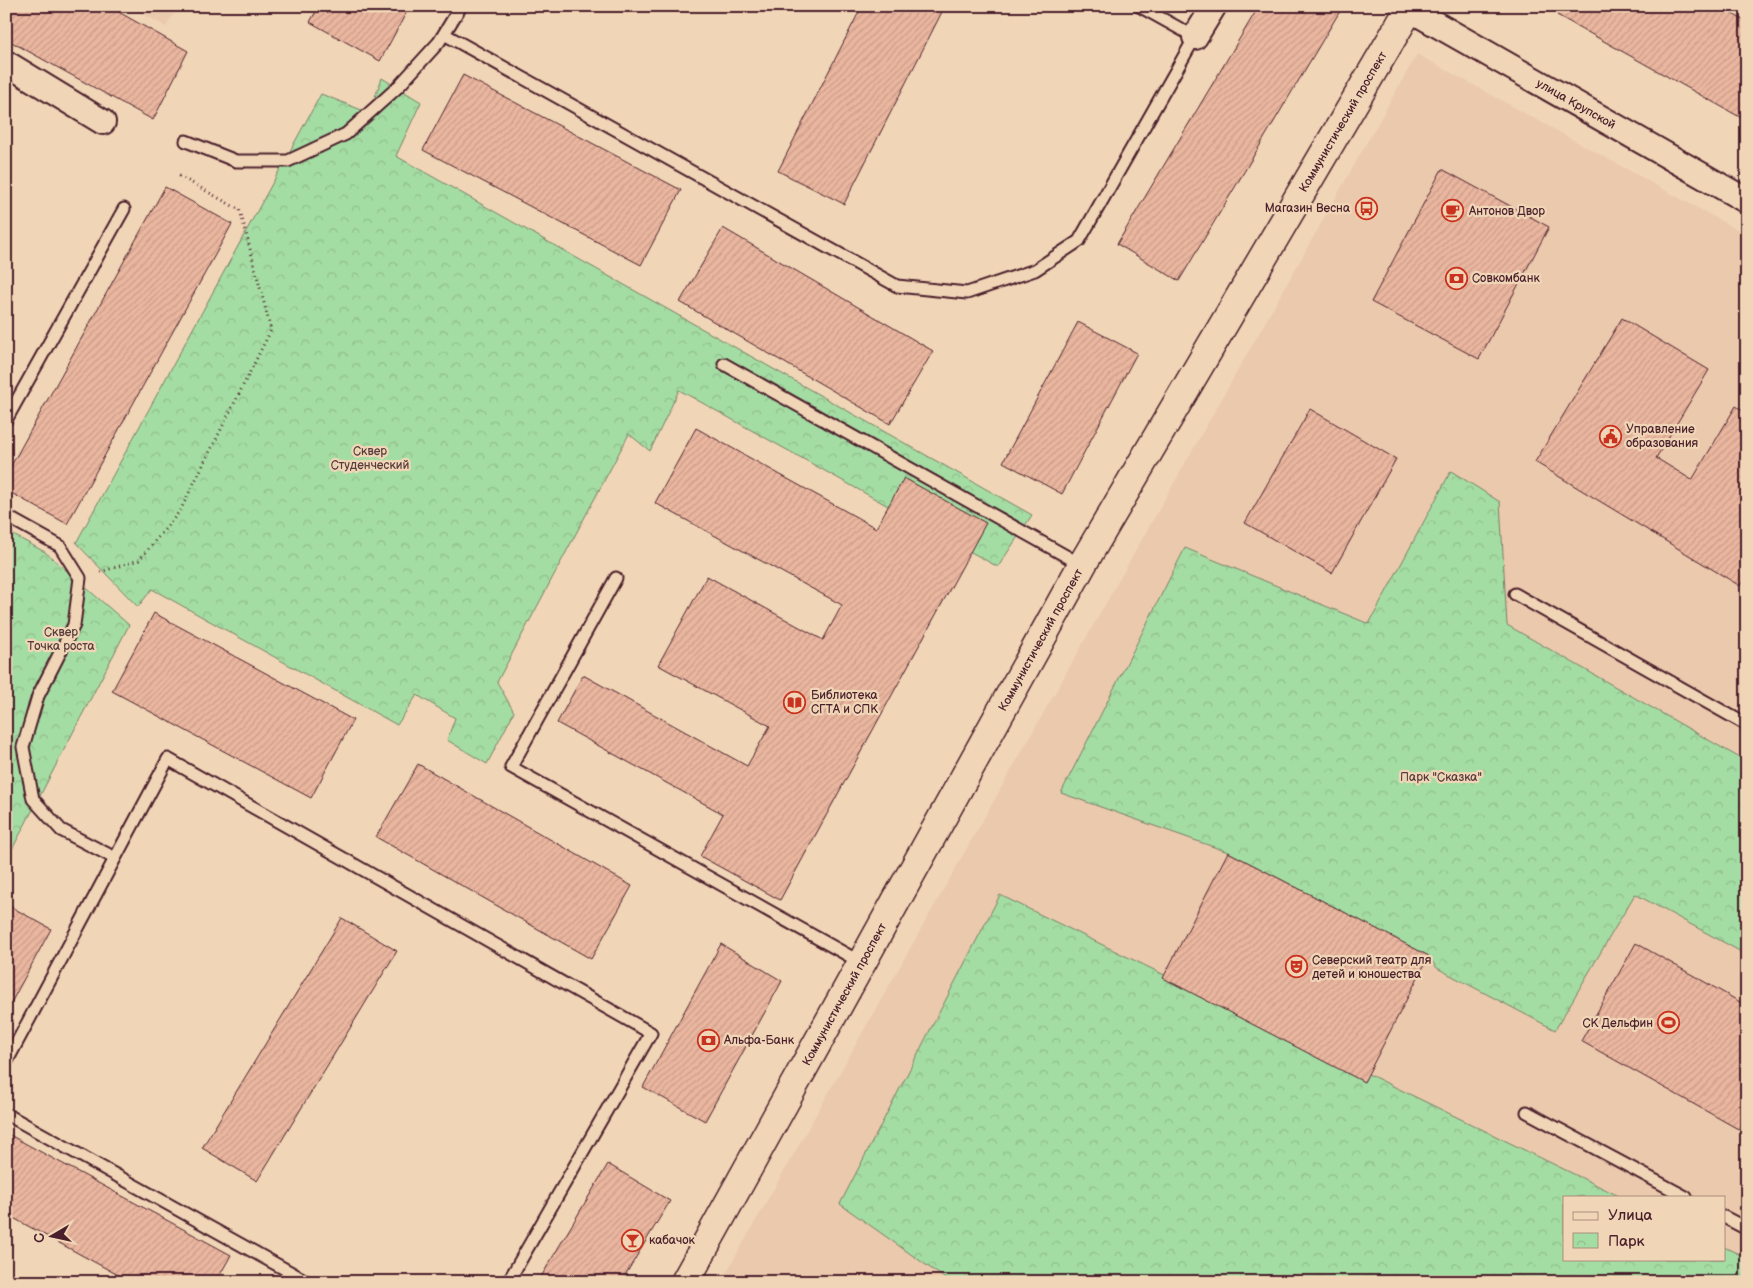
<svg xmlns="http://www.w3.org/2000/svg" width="1753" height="1288" viewBox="0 0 1753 1288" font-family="'Balsamiq Sans',sans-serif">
<defs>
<pattern id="park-crowns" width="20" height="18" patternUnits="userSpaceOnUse" patternTransform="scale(1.25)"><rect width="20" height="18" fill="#a4dda3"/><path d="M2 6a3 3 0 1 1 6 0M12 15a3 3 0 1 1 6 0" fill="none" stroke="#8fbd8c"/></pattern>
<pattern id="building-hatch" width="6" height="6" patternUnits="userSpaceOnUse" patternTransform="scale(1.25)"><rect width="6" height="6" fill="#eab69f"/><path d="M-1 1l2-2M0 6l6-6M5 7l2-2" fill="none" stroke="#ca9c89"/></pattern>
</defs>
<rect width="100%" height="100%" fill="#f0d6b7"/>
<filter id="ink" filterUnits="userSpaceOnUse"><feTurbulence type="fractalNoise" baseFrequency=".02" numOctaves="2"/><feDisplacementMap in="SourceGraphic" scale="10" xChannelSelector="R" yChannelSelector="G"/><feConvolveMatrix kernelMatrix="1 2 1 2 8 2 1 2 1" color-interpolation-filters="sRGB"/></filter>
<g filter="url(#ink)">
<path fill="#ebc9ad" d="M130,6H178L166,27Z
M1417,54L1747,235V1282L1724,1259V1197H1564L1287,1282H721Z"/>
<path fill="url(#park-crowns)" stroke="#777e67" d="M382,78L421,102L396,156L1032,515L998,567L679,390L650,451L629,434L497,682L514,712L487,764L447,740L455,718L417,695L397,725L152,589L138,607L76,543L321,94L369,113Z
M1451,471L1500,502L1507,625L1747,762V955L1635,894L1555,1030L1437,968L1428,956L1228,852L1061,793L1185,548L1369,624Z
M6,531L45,552L129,625L6,861Z
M1000,895L1621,1197H1564V1259H1724V1247L1747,1258V1282H950L840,1204Z"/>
<path fill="url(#building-hatch)" stroke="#4a1f2b" d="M6,6H108L188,51L153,120L6,39Z
M319,6H410L380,61L310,22Z
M862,6H945L844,204L778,171Z
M1259,6H1343L1179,281L1117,244Z
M1563,6H1718L1747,22V121L1557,15Z
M463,75L681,190L641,265L423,150Z
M1442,169L1549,227L1479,359L1371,302Z
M165,187L232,224L67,524L6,490V475Z
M723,228L933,351L890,424L680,302Z
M1622,318L1709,370L1656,458L1692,480L1736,406L1747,413V574L1740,586L1535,462Z
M1078,322L1137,353L1062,494L1003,462Z
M1310,409L1396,459L1332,573L1245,523Z
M696,428L876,528L904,478L986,523L780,900L700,856L723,814L557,723L583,675L747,766L770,726L658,665L707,576L823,640L842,605L655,503Z
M154,613L353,720L311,798L112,691Z
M418,764L632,886L591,959L376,837Z
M1228,852L1429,956L1364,1082L1163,978Z
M6,904L51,929L6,1012Z
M342,918L397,951L257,1181L202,1148Z
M1636,943L1747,1006V1134L1581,1041Z
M721,944L782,981L705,1121L643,1087Z
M6,1133L231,1255L216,1282H131L6,1214Z
M608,1164L670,1201L621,1282H538Z"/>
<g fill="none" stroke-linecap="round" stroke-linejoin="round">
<defs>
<path id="lane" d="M444,34L897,286L967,293L1035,270L1079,241L1195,37L1139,6
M186,141L236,161H288L346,134L398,87L439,42L461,6
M724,364L1082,565
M6,420L124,209
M6,516L60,546L80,578L74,625L38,696L23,747L33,799L61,830L115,858
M616,578L511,767L862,963
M1515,594L1747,725
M6,1063L168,759L651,1033L508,1282
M1527,1112L1686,1197
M6,1114L308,1282
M1724,1217L1747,1229"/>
<g id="street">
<path id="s1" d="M1404,6L1747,201"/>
<path d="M1195,37L1214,6"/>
<path d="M6,63L103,122"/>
</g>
<g id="primary">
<path id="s2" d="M685,1282L1082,565L1411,6"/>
</g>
</defs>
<use href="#lane" stroke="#4a1f2b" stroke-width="15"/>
<use href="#street" stroke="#4a1f2b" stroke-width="28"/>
<use href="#primary" stroke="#4a1f2b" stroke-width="31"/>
<path stroke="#4a1f2b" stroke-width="3" stroke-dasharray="1 4" stroke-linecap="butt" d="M100,572L139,560L180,511L271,330L240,210L176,174"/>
<use href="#lane" stroke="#f0d6b7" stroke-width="11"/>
<use href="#street" stroke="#f0d6b7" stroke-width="24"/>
<use href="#primary" stroke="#f0d6b7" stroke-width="28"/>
</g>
</g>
<defs>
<symbol id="bus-ring" viewBox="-11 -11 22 22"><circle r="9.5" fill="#f0d6b7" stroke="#c8321e" stroke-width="1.5"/><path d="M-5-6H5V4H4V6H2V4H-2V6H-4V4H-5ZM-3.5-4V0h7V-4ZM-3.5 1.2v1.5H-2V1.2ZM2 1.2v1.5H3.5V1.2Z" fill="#c8321e"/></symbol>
<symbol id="cafe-ring" viewBox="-11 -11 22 22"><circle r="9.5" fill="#f0d6b7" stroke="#c8321e" stroke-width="1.5"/><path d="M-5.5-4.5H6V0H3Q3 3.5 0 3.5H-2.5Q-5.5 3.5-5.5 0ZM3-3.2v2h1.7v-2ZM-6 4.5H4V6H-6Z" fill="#c8321e"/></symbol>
<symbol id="bank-ring" viewBox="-11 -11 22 22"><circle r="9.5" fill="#f0d6b7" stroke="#c8321e" stroke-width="1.5"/><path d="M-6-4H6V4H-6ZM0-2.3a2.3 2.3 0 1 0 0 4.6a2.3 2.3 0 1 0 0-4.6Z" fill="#c8321e"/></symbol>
<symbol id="civic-ring" viewBox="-11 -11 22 22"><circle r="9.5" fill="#f0d6b7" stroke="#c8321e" stroke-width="1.5"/><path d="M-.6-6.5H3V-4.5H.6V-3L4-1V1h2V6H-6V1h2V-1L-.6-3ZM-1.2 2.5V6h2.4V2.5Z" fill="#c8321e"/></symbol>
<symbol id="library-ring" viewBox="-11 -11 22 22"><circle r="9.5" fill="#f0d6b7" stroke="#c8321e" stroke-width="1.5"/><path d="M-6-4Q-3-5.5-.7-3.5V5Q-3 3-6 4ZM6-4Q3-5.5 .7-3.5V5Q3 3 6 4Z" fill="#c8321e"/></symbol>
<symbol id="theatre-ring" viewBox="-11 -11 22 22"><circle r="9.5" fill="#f0d6b7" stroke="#c8321e" stroke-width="1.5"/><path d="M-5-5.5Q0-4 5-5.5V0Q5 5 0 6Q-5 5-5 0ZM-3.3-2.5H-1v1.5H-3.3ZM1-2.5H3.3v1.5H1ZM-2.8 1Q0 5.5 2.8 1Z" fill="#c8321e"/></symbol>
<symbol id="stadium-ring" viewBox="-11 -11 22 22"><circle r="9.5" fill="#f0d6b7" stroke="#c8321e" stroke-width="1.5"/><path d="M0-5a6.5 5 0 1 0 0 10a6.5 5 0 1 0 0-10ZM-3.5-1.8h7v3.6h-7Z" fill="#c8321e"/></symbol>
<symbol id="bar-ring" viewBox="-11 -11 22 22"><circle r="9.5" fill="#f0d6b7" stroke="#c8321e" stroke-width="1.5"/><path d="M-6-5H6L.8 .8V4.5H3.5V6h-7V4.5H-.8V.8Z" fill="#c8321e"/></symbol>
</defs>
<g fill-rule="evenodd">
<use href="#bus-ring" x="1354" y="196" width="25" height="25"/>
<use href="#cafe-ring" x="1440" y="198" width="25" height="25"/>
<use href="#bank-ring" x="1444" y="266" width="25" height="25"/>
<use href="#civic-ring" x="1598" y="424" width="25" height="25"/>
<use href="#library-ring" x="782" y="690" width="25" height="25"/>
<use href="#theatre-ring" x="1284" y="954" width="25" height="25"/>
<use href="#stadium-ring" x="1656" y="1010" width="25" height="25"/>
<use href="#bank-ring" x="696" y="1028" width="25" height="25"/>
<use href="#bar-ring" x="620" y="1228" width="25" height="25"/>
</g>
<g text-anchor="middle" stroke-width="4.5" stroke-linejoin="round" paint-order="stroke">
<g font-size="12" fill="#4a1f2b" stroke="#f0d6b7">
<text dy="4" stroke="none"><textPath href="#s1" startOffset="198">улица Крупской</textPath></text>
<text dy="4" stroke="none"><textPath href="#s2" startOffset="1334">Коммунистический проспект</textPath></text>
<text dy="4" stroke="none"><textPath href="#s2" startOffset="734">Коммунистический проспект</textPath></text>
<text dy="4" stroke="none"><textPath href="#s2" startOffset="329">Коммунистический проспект</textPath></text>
</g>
<g font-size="12" fill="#4a1f2b" stroke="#f0d6b7" text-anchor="start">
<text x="1350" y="212" text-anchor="end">Магазин Весна</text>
<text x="1469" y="215">Антонов Двор</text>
<text x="1472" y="282">Совкомбанк</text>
<text x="1626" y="433">Управление<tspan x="1626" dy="14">образования</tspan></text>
<text x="811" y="699">Библиотека<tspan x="811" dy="14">СГТА и СПК</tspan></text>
<text x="1312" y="964">Северский театр для<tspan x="1312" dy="14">детей и юношества</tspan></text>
<text x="1653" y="1027" text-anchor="end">СК Дельфин</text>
<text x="724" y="1044">Альфа-Банк</text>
<text x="649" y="1244">кабачок</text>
</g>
<g font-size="12" fill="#583c3d" stroke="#f0d6b7">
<text x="370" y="455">Сквер<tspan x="370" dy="14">Студенческий</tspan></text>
<text x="61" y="636">Сквер<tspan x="61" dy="14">Точка роста</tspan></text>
<text x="1441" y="781">Парк "Сказка"</text>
</g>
</g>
<rect width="1753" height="1288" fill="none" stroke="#f0d6b7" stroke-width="25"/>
<rect x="12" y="12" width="1728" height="1263" fill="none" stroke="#4a1f2b" stroke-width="2" filter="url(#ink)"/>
<rect x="1563" y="1196" width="162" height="65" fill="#f0d6b7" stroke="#ae8d7f"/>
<rect x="1573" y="1212" width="25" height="8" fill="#f0d6b7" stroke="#ae8d7f"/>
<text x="1608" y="1220" font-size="15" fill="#4a1f2b">Улица</text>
<rect x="1573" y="1233" width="25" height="15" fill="url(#park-crowns)" stroke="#ae8d7f"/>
<text x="1608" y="1246" font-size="15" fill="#4a1f2b">Парк</text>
<g transform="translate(52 1236) rotate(261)" stroke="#f0d6b7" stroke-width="4" paint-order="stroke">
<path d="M0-4L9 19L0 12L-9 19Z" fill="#4a1f2b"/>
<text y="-8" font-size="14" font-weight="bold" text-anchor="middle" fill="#4a1f2b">С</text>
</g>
</svg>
